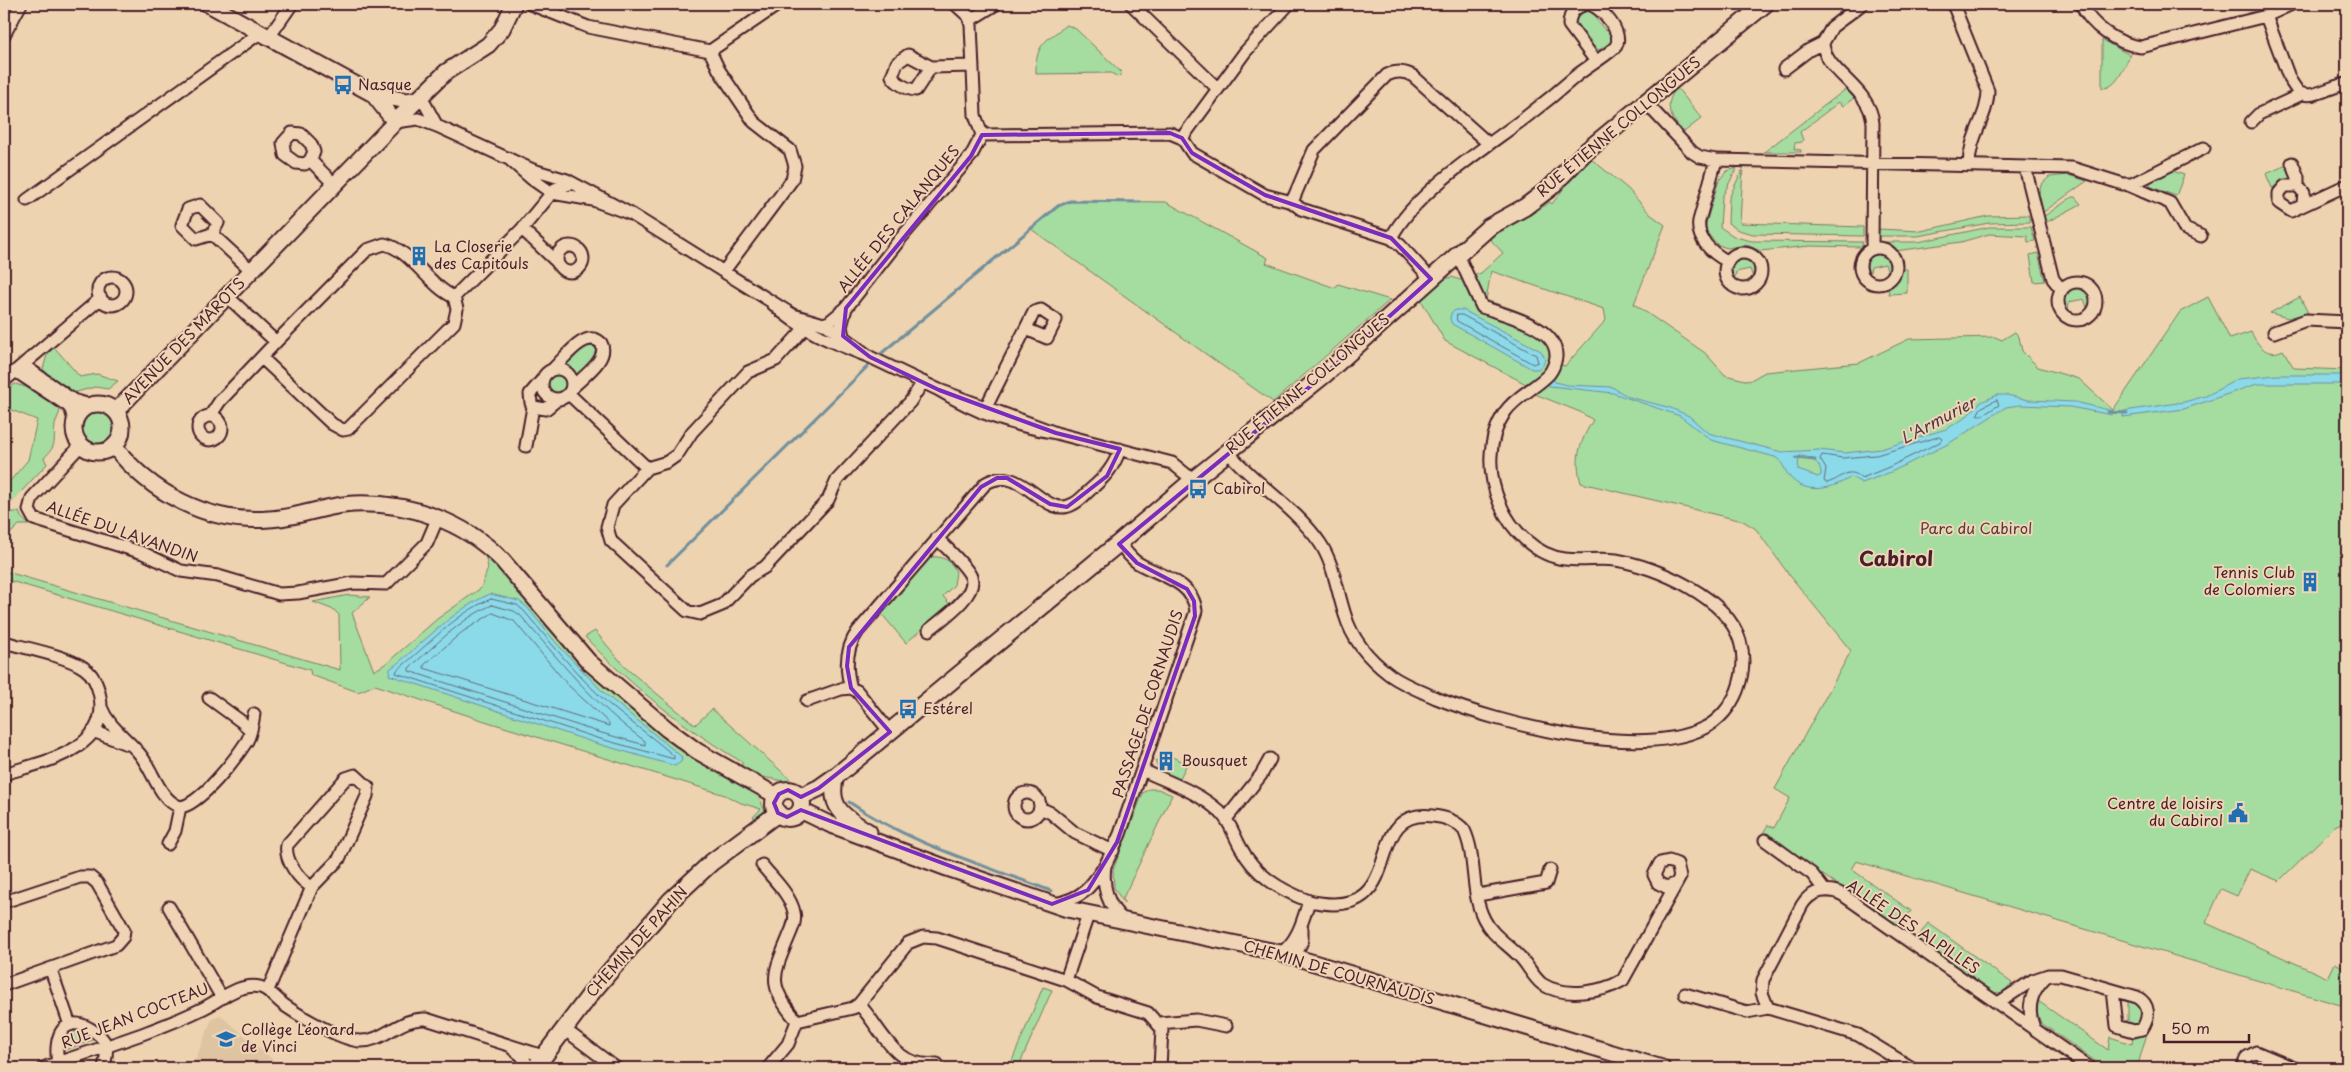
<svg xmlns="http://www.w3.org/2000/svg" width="2351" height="1072" viewBox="0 0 2351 1072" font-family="'Playpen Sans',sans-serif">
<rect width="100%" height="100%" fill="#edd3af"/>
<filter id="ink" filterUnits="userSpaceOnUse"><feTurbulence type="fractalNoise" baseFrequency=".02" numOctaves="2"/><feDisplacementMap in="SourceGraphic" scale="10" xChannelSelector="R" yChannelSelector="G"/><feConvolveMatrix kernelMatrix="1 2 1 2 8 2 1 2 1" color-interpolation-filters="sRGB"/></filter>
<g filter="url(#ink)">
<path fill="#dfc4a1" d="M220,1015L263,1051L282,1068H192L212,1019Z"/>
<path fill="#a5dca0" stroke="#787e66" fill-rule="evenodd" d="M1588,8L1597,14L1595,18L1606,31L1611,30L1613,42C1606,50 1600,52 1590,47L1592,42L1581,30L1575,29C1573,15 1576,14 1588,8Z
M1067,25L1076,29L1122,73L1118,77L1111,73L1036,74C1035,44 1045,41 1067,25Z
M2102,40L2130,55C2124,67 2117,89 2102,88Z
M1677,88L1702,118L1684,132C1671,119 1662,105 1677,88Z
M1846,89L1854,98L1843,106L1839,102L1800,132L1803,140L1802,142L1795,143L1794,149L1801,150V152H1764Z
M1590,158L1628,189L1650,214L1665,225L1634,304L1705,353L1725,375L1749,381L1765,372L1859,363L1909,339L1995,337L2002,340L2015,332L2019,337L2022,351L2038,367L2079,379L2113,410L2180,312L2208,297L2230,339L2251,332C2258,346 2267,358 2283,350L2294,368L2347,370V820L2335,826L2279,881L2250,869L2237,896L2221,889L2206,923L2328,978L2335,963L2347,969V1007L1856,861L1851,869L1911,911L1899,928L1763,833L1768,825L1774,828L1790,798L1775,789L1851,651L1787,572L1756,529L1743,521L1581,483C1574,457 1580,442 1593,420L1580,412L1535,394L1524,383L1445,341L1421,300L1445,279L1452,277L1460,280L1481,273L1503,253L1489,238C1508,224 1531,216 1550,202L1552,204L1576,172ZM1491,271L1604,309L1606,320L1565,366L1561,365C1572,323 1516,311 1486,300Z
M2289,164L2295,178L2272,188L2266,174Z
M1737,168L1722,197L1720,227L1735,237L1752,241L1863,242L1861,247L1810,246L1760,251L1747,245L1727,248L1718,245L1707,233L1706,223L1719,180L1727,171Z
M1743,168L1740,223L1863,227V236L1753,234L1738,230L1728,223L1729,198Z
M2173,171L2184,175L2176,196L2149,186L2151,182Z
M2068,175L2087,181L2042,213L2038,197L2041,185L2049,177Z
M2072,197H2075L2081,204L2045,223L2043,217Z
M1070,201L1166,202L1268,258L1266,263L1335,288L1338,284L1390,300L1273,402L1031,229L1058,206Z
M2028,215L2030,222L1989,223L1918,236H1878L1877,234V229L1921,231L1988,216Z
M1989,227H2031L2035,241L2028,242L2027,236L1989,234L1961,242L1895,251L1882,242H1918Z
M1877,252C1890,254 1895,263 1889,275L1885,264L1871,267L1869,277C1861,266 1864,256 1877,252Z
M2038,253L2045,281L2034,282L2030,255Z
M1742,257C1755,259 1760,269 1754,280L1750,269L1736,272L1734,282L1731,278L1730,267L1737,259Z
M1901,269H1907V293L1889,294L1888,287L1897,280Z
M2076,287C2088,289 2094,299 2088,310L2084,299L2069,302L2068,312C2062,305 2062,300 2066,292Z
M2300,297L2308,313L2288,318L2270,313Z
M590,343L596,346L598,357L576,379L572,372L562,365L584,345Z
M54,347L80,377L97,374L118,381L108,389L95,387L73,393L50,378L43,369L47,355Z
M547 384a11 11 0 1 1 22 0a11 11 0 1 1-22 0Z
M15,384L26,387L60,409C60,414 56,419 55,425C53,442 58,444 44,458L47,464L4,510V488L28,460L37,420L4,407V391Z
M79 430a18 18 0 1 1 36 0a18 18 0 1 1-36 0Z
M11,512H19L21,517L29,525H19L4,540V518Z
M485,554L500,568L601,684L656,731L689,754L758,795L765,811L759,820L753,817L761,809L741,803L725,795L488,722L375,685L358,692L311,675L310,670L4,579V571L340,670L339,615L334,610L313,602L349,595L370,597L352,613L374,671L388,662L437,619L481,588L488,568Z
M931,557C943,556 951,560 956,572L954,585L943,596L950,605L906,643L881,613L925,560Z
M595,631L627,669L695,725L712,709L790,779L789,782L762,777L742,768V762C683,727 632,687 585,637Z
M1170,756L1187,764L1179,780C1169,775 1158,772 1155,760L1165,764Z
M1149,789H1158L1172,795L1123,898L1124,903L1114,888L1113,870L1143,793Z
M1928,923L2012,983L2002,993L1990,992L1916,940Z
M1043,987L1052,990L1018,1068H1009Z
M2123,998C2139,1002 2149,1008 2138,1025L2121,1023L2119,1019L2128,1021V1002L2120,1000Z
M2038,1001L2108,1050L2110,1037L2132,1044L2133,1035L2148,1030L2137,1068H2105L2041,1023L2037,1013Z
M75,1031L87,1033L93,1040L62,1051L66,1038Z"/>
<path fill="#8bdae9" stroke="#718f9d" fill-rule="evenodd" d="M1456,310H1463L1541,351L1545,358L1543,365L1538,369H1532L1452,324L1450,319L1451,313Z
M2276,375H2347V384H2257L2184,409L2123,417L2124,411L2184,402L2206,396L2238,379Z
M1553,379L1555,382L1567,385L1612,387L1629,397L1671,408L1689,416L1708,433L1782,452L1819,450L1845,453L1881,449L1946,429L1965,418L1981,402L1997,395H2007L2028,400L2075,402L2113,411L2112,415L2070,407L2020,405L2006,407L1948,444L1891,472L1862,483L1851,477C1833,489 1805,496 1789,476C1784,469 1783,462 1775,457L1711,440L1680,416L1613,393L1550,386L1547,384ZM1799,456C1810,456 1822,463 1821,475L1818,477L1798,470Z
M490,594L519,601L527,607L557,644L604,693L682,757L681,762L675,766L595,743L389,675L390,669C423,644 451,611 490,594Z"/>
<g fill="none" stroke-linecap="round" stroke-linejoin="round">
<path stroke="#646a77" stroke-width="1" d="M1457,315H1462L1536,355L1538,362L1533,364L1457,321Z
M1997,400L1999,405L1983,415H1977L1981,408Z
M1939,437L1942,439L1940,442L1889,467L1862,478C1847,466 1844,478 1827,483L1824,481L1826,469L1820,459L1822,455L1843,458L1876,455Z
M491,599L517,605L524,611C549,640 572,670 600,696C623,718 651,735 674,756V759L597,738L396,673L397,670C428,646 454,614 491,599Z
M492,605L514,611L520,615C559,660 595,706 645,741V745L598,732L409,671V668C435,646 461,618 492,605Z
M493,613L514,621L568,685L609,723V726L424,668V665L461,633Z"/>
<path stroke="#718f9d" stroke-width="3" d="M877,357L1058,206L1070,201L1141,202
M2108,412L2127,413
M1796,458L1815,460
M667,565L873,361
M849,802C910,844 982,864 1051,891"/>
<defs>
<path id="minor" d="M530,4L588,27L710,51L779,4
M955,4L968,16L971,25L975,115L982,135
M1131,4L1218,89
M1587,4C1576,6 1569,13 1569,25L1595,60
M1862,4L1832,27L1823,43C1824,72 1870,87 1873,123L1872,248
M1953,4L1988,91C1988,117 1969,135 1969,166
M2081,4C2091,26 2117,44 2141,47L2266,16L2292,4
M2266,16L2290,80L2298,92C2314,101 2330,85 2347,84
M970,20L996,4
M4,35L21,4
M269,37L292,4
M710,51L719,70L754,122L790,150L795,166L792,180L724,271
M931,67L916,90C908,90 896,83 892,76L897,63L908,55L931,67L973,66
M1784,69L1809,50L1823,43
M419,99L424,102L437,126
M1646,103L1692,152L1700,157L1716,160L2072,168L2123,184H2132L2204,148
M395,122L418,119L437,126L533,170L567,180L631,214L593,200L552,193L532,179L508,158
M2251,122L2259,114L2302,94
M982,135L1170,133L1182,138L1192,153L1265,195L1292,202L1301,209L1391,238L1400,245L1431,279
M1182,138L1245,52L1289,4
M310,160L314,152L311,144L301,134L292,133L283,143L285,155L296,163L305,164L310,160L335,185
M1716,160L1699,221C1696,239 1712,253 1727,261
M2292,163L2298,177V186
M2025,167L2053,279L2062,290
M2128,185L2170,203L2185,229L2201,236
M27,200L260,33
M1292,202L1314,150L1387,75C1397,71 1404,71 1413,76L1489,144
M2303,203L2304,193L2298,186H2285L2279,193V203L2291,211L2347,185
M631,214L793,315L827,325L870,357C834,343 800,330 772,303
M522,229L557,262
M212,234L196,239L182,225L188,209L200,205L218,223L212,234L252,271
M1391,238C1415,192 1485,148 1526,117C1543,104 1560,90 1576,76C1584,69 1612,52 1616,46C1624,33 1601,6 1588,4
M557 259a13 13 0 1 1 26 0a13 13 0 1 1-26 0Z
M1860 266a18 18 0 1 1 36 0a18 18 0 1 1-36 0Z
M1725 271a18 18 0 1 1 36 0a18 18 0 1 1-36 0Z
M98 291a14 14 0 1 1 28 0a14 14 0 1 1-28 0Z
M2058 301a19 19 0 1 1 38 0a19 19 0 1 1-38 0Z
M227,296L276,342L367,250L384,244C410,249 429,286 454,297L522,229L555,189L572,183
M846,308L901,238L971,156L982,135
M811,321L776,360L748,372L692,432L677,455L667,462L647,468L613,505L607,527L611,541L687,611L700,614L722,605L750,576L765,567L828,500L837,480L910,402L923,382
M823,324L829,322L846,308L841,327L843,336
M2274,332L2306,320L2347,322
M870,357L939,390L1056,433C1009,424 979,414 939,390
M262,358L332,424L343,430L348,429L454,323L457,309L454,297
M23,365L73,400L90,405
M542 384a15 15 0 1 1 30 0a15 15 0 1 1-30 0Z
M553,369C564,359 585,328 601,343C610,359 582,377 572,388
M15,371L68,406L71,410L75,424
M542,380L530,394L531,403L533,407L546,409L558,399
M4,381L101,298
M569,394L647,468
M983,413L1034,312L1041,310L1056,320L1047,338L1026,329
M198 428a12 12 0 1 1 24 0a12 12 0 1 1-24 0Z
M210,416L220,401L276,342
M1056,433L1172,463L1193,480
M81,445L32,498L29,510L34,519L143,553L181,571L218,576L279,594L298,593L353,583L386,584L427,543L438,517
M526,446L533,407
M1229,453C1256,485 1295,507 1320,543C1334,564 1337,591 1345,615C1352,639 1370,660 1390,675C1404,685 1421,691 1436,698C1501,724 1638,760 1704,728C1719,721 1731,706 1737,691C1743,675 1745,657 1740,641C1727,597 1657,567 1616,560C1599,558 1582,561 1565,559C1536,556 1511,530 1500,504C1487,474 1487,439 1505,412C1516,396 1536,388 1549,374C1553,369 1555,363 1556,357C1558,326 1505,315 1482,307L1458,255
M929,630C942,619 978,595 971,577C966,565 946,548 937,538
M4,642C25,648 67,656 84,668C93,674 98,686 100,697C110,751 41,762 4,774
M209,698L242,722L249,730
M807,701L841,689L851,688
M101,707C108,726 125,737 138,752C153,768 158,799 180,807C200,805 236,758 247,741C250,736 253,721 254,714
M93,731L127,744
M890,732L857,691L851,688C845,668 845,649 858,631L986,483C1023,462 1044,521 1073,504C1080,501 1085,494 1091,489C1105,477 1114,467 1120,449
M1142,770C1168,782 1199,792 1220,812C1230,821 1234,836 1241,848C1255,875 1280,890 1309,901
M1014 806a13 13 0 1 1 26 0a13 13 0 1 1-26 0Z
M1040,808L1051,813L1075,833L1113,851
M1226,819L1261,775L1270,759
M1765,840L1812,874L1825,891
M168,844L175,831L180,807
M762,865C772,878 790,894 794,912C796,920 793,927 790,934C773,975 766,984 797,1021
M1105,866L1120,834L1196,611C1193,581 1160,576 1138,563C1131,559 1125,550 1119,543
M1478,895L1546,883L1550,870
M4,902L80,877H90L97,883L124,930L123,937L116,945L4,985
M1054,904C1082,899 1090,888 1105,866C1102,887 1108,908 1125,921
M169,907L222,998
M1281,953C1298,941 1303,920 1309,901C1414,924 1357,807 1433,816C1445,817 1456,821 1464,830C1477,857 1470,892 1484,919C1491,934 1506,943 1518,955C1527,963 1532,976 1542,984C1564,998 1602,993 1623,980L1680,877L1677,864L1669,861L1660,863L1654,875L1658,883L1666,887L1675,884
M1295,957L1302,941V929
M51,970L70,1025
M2048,975H2061L2137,997C2150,1004 2150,1017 2142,1029L2134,1031L2117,1026L2113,990
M1066,980L1088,915
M268,990L312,887L339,859L367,796L368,787L355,775L346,778L287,845C284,860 299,880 312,887
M1685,994L1747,1012L1768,1008
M1998,1003L2033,980L2048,975C2031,990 2026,1008 2034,1028
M859,1004C884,1032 894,1069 937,1064
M797,1021L853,1008L859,1004L908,943L923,937L937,938L1066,980L1097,997L1148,1013L1162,1029L1160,1068
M1159,1023L1196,1020L1226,1026
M564,1029L616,1068
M513,1049L522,1056L529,1068
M43,1068C96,1049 153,1033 204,1008C220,1000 240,982 260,987C271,990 277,1001 287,1007C303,1018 340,1039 359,1041C383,1043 399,1017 426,1019L543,1056
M60,1068C55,1056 55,1031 69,1025C81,1020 102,1034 106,1045C108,1052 105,1061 104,1068
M768,1068L788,1044L797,1021
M1912,1068L1858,1035L1768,1008L1762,993L1763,980L1802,905C1811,890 1829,887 1843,895L2090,1068
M2242,1068L2247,1057L2256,1052L2294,1068"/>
<path id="tertiary" d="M208,4L373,94L395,122
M373,94L407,101L419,99
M74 428a24 24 0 1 1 48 0a24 24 0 1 1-48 0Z
M116,411L401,116L446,72L488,45L502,29L514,4
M114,446C150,493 208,524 269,519C298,518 325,505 354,504C409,502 464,521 502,560L589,662L667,729L697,751L777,796
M836,776C827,807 844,817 869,832
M800,810L829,824L947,868L1067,909L1281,953L1662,1068"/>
<path id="secondary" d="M774 804a14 14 0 1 1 28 0a14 14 0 1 1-28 0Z
M800,797L819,788L836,776L1119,543L1193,480L1324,375L1489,227L1525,207L1550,188L1583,154L1765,4
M535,1068L593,991L671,900L712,862L778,813"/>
</defs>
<use href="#minor" stroke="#4a1f2b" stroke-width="15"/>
<use href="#tertiary" stroke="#4a1f2b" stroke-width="19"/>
<use href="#secondary" stroke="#4a1f2b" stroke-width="20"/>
<use href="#minor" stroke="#efd5b6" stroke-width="11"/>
<use href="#tertiary" stroke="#efd5b6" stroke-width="15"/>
<use href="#secondary" stroke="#efd5b6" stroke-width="16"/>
</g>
</g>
<path fill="none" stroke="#7b2cbf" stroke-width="4" stroke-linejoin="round" d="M1170,133L1182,138L1192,153L1265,195L1391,238L1431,279L1324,375L1119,544L1137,563L1187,589L1194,601L1195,616L1117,842L1088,890L1052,904L801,810L787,817L778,813L774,803L779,794L788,790L801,797L819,788L890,732L851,688L847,666L849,647L981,487L997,478H1007L1050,504L1067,507L1107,476L1120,449L1056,433L939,390L870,357L843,336L846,308L971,156L982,135Z"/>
<defs>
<symbol id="bus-bare" viewBox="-9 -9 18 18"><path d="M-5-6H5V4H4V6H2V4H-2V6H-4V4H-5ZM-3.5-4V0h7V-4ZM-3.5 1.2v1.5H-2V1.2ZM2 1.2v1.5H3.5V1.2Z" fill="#1f6fb2" stroke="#efd5b6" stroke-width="2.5" paint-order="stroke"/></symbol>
<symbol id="building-bare" viewBox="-9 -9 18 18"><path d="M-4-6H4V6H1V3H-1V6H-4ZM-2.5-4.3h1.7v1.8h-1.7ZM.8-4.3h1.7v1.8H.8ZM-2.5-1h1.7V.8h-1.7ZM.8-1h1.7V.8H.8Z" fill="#1f6fb2" stroke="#efd5b6" stroke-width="2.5" paint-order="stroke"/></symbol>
<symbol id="civic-bare" viewBox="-9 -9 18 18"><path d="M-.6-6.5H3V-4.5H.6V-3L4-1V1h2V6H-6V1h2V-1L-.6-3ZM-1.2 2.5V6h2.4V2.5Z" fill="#1f6fb2" stroke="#efd5b6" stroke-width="2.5" paint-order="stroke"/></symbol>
<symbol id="school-bare" viewBox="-9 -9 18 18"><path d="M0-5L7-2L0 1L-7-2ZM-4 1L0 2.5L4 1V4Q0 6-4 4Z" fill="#1f6fb2" stroke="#efd5b6" stroke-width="2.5" paint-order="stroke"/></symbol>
</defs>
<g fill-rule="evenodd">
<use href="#bus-bare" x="329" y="71" width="28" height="28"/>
<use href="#building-bare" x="405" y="242" width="28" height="28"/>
<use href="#bus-bare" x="1184" y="475" width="28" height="28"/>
<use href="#building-bare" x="2296" y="568" width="28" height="28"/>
<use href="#bus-bare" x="894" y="695" width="28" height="28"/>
<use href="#building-bare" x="1152" y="747" width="28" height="28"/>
<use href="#civic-bare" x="2224" y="799" width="28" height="28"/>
<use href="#school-bare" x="212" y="1025" width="28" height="28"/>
</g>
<g text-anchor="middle" stroke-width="4" stroke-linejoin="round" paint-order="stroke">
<g font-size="15" fill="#4a1f2b" stroke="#efd5b6" text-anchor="start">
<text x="358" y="90">Nasque</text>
<text x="434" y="252">La Closerie<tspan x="434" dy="17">des Capitouls</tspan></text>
<text x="1213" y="494">Cabirol</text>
<text x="2295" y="578" text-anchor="end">Tennis Club<tspan x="2295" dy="17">de Colomiers</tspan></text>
<text x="923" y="714">Estérel</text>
<text x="1181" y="766">Bousquet</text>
<text x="2223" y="809" text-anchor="end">Centre de loisirs<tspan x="2223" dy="17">du Cabirol</tspan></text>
<text x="241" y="1035">Collège Léonard<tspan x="241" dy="17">de Vinci</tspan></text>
</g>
<g font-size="15" fill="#4a1f2b" stroke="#efd5b6">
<text transform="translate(1619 127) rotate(-40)" y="5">RUE ÉTIENNE COLLONGUES</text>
<text transform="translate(899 219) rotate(-51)" y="5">ALLÉE DES CALANQUES</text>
<text transform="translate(184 341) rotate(-46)" y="5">AVENUE DES MAROTS</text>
<text transform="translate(1308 384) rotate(-40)" y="5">RUE ÉTIENNE COLLONGUES</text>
<text transform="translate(122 532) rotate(19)" y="5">ALLÉE DU LAVANDIN</text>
<text transform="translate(1148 704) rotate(-72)" y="5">PASSAGE DE CORNAUDIS</text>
<text transform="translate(1913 927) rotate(34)" y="5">ALLÉE DES ALPILLES</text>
<text transform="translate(637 942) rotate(-48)" y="5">CHEMIN DE PAHIN</text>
<text transform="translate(1339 973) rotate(16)" y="5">CHEMIN DE COURNAUDIS</text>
<text transform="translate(135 1016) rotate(-21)" y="5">RUE JEAN COCTEAU</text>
</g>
<g font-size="15" fill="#583b3d" stroke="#efd5b6">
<text x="1976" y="534">Parc du Cabirol</text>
</g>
<g font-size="16" font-style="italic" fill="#543b48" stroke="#efd5b6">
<text transform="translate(1938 420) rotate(-28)" y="6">L'Armurier</text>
</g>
<g font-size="20" font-weight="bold" fill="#4a1f2b" stroke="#efd5b6">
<text x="1896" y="566">Cabirol</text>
</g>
</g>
<rect width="2351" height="1072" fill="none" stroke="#efd5b6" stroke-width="20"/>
<rect x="10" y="10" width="2331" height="1052" fill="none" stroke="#4a1f2b" stroke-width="2" filter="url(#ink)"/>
<path d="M2164 1034v8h85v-8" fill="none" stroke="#4a1f2b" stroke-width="2.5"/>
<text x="2171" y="1034" font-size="15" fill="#4a1f2b" stroke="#efd5b6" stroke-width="4" paint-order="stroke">50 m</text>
</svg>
